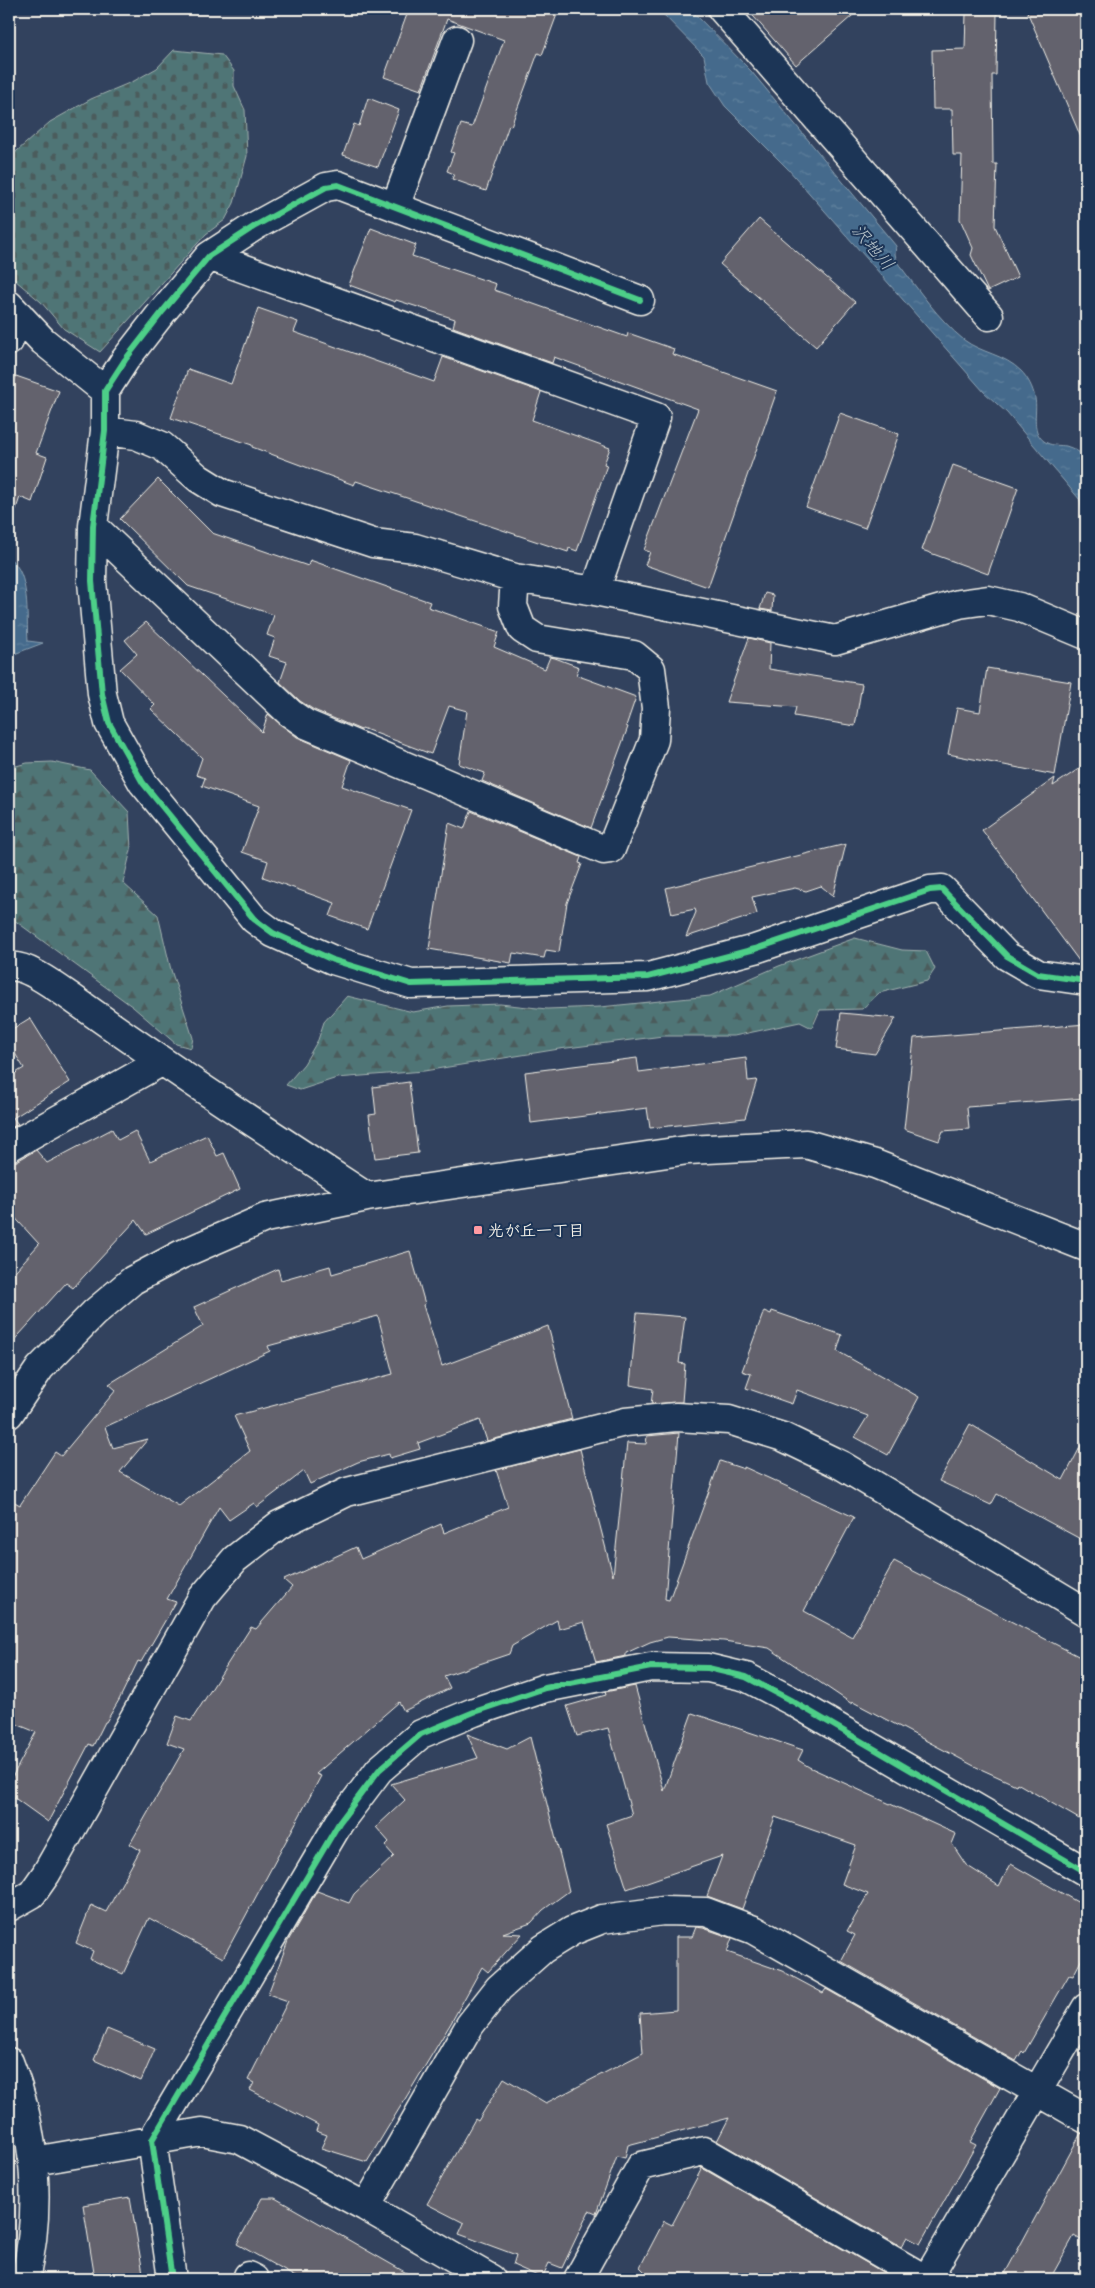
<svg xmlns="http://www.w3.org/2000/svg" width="1095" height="2288" viewBox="0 0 1095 2288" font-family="Kalam,'Klee One',sans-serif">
<defs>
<pattern id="forest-firs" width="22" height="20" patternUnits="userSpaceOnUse" patternTransform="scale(1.25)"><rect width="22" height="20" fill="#4f7476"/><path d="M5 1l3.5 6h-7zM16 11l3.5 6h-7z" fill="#4c5c5c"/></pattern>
<pattern id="cemetery-stones" width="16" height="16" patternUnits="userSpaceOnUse" patternTransform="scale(1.25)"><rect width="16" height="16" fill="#4f7476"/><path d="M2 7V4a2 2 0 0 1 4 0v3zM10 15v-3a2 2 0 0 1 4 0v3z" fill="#4c5c5c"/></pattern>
<pattern id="water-ripples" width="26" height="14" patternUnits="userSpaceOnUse" patternTransform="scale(1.25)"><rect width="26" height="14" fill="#446a8c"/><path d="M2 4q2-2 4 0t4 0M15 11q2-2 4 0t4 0" fill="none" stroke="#60809c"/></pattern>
</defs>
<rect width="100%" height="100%" fill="#32425e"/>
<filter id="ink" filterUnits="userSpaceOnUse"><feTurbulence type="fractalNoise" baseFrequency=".02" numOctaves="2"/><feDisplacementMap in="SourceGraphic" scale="10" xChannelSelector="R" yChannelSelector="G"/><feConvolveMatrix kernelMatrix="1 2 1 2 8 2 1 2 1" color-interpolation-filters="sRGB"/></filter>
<g filter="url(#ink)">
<path fill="url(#forest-firs)" stroke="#a2b2af" d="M52,762L90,770L129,812L131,850L123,883L158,915L171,970L193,1038L191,1048L176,1044L133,1007L14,920L9,919V768L27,763Z
M855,938L902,950L926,951L935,969L927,981L879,993L862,1009L820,1010L812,1028L800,1022L734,1036H663L559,1049L424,1071L337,1078L300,1090L286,1085L304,1064L318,1040L324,1022L347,996L413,1012L448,1006L500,1004L547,1009L600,1007L710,996L779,966Z"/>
<path fill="url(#cemetery-stones)" stroke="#a2b2af" d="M174,50L222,55L234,71V86L245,110L247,156L234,203L225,220L206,234L100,352L64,329L41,302L9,275V158L50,122L91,99L134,81L157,68Z"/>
<path fill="url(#water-ripples)" stroke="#8aa0b1" d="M658,9H689L694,13L751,71L896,246L895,254L897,262C918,289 938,319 964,340C981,353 1004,354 1021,371C1028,378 1033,388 1035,398C1038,413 1029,433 1047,443C1053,446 1060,445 1066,446C1074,448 1080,453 1086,457V524L1084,523L1080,500L1007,413L984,392L788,169L725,106L709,82L704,56Z
M9,558C31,573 26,616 28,641L43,643L9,656Z"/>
<path fill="#63626d" stroke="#f4f1e8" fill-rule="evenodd" d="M409,9H559L542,55L538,53L511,126L509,125L486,191L452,179L454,174L447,171L454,153L451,152L461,124L472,127L504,40L447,19L421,90L384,77Z
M747,9H860L796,65Z
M1026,9H1080L1086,23V149Z
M966,13H997L996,75H992L993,164H997L995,226L1018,277L988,291L971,255L973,248L960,219L962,155H953L952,109H933L932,50L965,49Z
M368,98L399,110L378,167L343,155L354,124L359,126Z
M759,219L855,302L816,347L720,264Z
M371,228L416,245L412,256L496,284L494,290L627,337L628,333L674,349L672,354L777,391L708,587L645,565L650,552L644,550L698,409L554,357L552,363L453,327L455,319L396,300L395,302L349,285Z
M258,308L298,322L294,332L434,382L443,357L541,392L532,420L610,448L604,464L607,465L577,551L569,548L568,552L356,481L354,485L252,447V445L171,418L188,369L231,384Z
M16,376L59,391L36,453L47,457L32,502L20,497L13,518L9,517V396Z
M840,413L899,434L865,528L806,507Z
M953,465L1018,488L988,574L922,550Z
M158,479L212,533L308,566L310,560L430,602L428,607L499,632L494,647L545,669L550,657L555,658L579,667L576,675L636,697L626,726L628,727L591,828L482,781L485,773L459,764L467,711L449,706L431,754L362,728L361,730L314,710L300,701L280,682L287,662L269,656L275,638L267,635L274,615L188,586L120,519Z
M765,593L773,595L772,611L760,609Z
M146,622L262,732L268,714L297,737L351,760L342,786L411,810L367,929L330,916L335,903L263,877L268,861L242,852L259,806L202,786L205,778L196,775L202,758L151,709L155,705L120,669L137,654L125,640Z
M749,638L770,643L769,669L862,684L855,726L794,716L796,707L726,702Z
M987,668L1071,682L1055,775L948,754L957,708L980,712Z
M1086,764V965H1082L982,830L1055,778L1053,786Z
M471,811L581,857L579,863L582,864L567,903L559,952L546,950L544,958L513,953L511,963L429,949L449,823L464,829Z
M846,844L833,896L821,886L806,891L795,888L752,897L757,914L686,937L696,912L695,909L672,914L666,888Z
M841,1013L896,1018L875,1054L836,1049Z
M30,1018L70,1082L13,1118L18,1124L9,1129V1077L24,1068L9,1044V1031Z
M1086,1024V1098L967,1107L969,1129L943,1131L939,1141L904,1129L914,1038Z
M637,1058L639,1072L746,1058L748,1081L757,1080L745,1118L650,1128L647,1108L531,1123L525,1072Z
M409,1082L418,1153L375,1158L369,1115L376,1114L373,1087Z
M112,1129L118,1140L135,1131L150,1161L207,1135L217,1156L224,1153L240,1189L146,1234L136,1220L73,1288L66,1283L9,1346V1278L39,1244L9,1211V1163L17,1161L36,1150L47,1163Z
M410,1251L425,1304L423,1305L442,1366L548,1326L572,1419L487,1441L480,1420L418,1443L420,1449L390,1458L389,1454L358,1462L310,1484L304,1471L257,1507L254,1503L229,1520L219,1507L167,1599L176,1602L141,1662L138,1661L119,1700L106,1722H105L93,1746L89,1744L48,1822L9,1794V1783L36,1732L9,1721V1623L14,1608L9,1605V1499L20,1505L55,1452L61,1456L116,1390L109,1384L203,1326L194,1307L278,1269L281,1280L330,1266L332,1274ZM378,1316L393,1374L234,1416L250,1451L179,1506L120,1472L148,1439L113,1448L105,1427L270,1351L268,1346Z
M764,1311L771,1314L772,1311L842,1335L837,1351L919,1397L888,1455L855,1437L868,1416L797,1390L792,1404L746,1388L751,1374L742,1371Z
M637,1313L685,1317L679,1363L685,1364L682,1402L651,1404L653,1389L630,1385Z
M970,1424L1063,1480L1086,1436V1542L997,1494L991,1505L939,1481Z
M679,1433L665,1599L669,1600L720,1461L744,1469V1467L854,1517L804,1611L852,1637L894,1561L1086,1660V1823L1017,1783L1016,1785L974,1766L853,1702L852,1704L769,1648L724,1641L668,1637L650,1642L626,1653V1656L596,1662L584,1622L559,1629L557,1620L512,1646L509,1654L444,1676L450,1688L404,1711L399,1702L316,1774L321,1776L223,1958L149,1918L123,1974L90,1959L93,1951L76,1943L91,1905L106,1912L140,1850L130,1844L184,1749L167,1743L177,1716L191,1721L251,1627L256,1629L292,1587L284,1580L356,1547L361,1559L441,1524L444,1533L508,1507L496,1470L580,1449L613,1576L627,1443L646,1444L647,1436Z
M635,1686L664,1791L692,1713L803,1750L798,1760L809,1767L956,1834L952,1844L966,1865L999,1886L1011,1864L1086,1907V1951L1073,1976L1069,1975L1024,2053L1022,2051L1016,2061L841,1961L855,1935L847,1931L868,1894L842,1884L856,1845L775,1817L742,1909L707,1896L722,1856L627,1889L606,1824L632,1815L608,1728L577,1736L567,1706L606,1695L605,1692Z
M467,1734L507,1749L530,1737L569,1891L543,1910L531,1923L503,1933L522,1934L488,1972L482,1967L451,2023L367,2162L321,2148L327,2135L316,2131L318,2125L250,2090L254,2083L248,2080L288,2001L268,1994L288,1941L317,1891L349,1903L354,1894L394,1856L385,1846L389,1842L376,1827L405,1800L391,1784L478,1758Z
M696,1927L703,1928L732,1938L727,1952L782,1971L823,1993L826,1989L1000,2088L970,2142L976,2145L920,2244L907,2237L901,2247L717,2141L729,2118L628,2145L625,2158L617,2156L596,2214L589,2211L562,2268L549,2263L542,2278L513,2265L516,2255L459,2234L464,2223L427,2204L475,2119L478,2121L504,2078L546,2103L643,2053L640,2013L676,2010V1937H692Z
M107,2029L155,2049L141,2081L94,2060Z
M1081,2133L1086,2135V2243L1074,2236L1050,2279H1002Z
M702,2168L886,2274L883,2279H652L640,2267L664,2221L672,2225Z
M130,2197L144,2279H95L83,2205Z
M262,2198H275L417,2279H299L237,2244Z"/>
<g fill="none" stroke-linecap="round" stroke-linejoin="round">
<defs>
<path id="minor" d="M722,9L989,316
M395,207L457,40
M209,256L656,417L595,591
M640,300L338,185L326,187L255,226L209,256L163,311L125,360L105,391V431L93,526L92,581L102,694L109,723L143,783L254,919L273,933L333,960L411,984L648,977L755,949L930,890L942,889L1007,956L1038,974L1086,981
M9,305L43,341L105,391
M9,341L19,315
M105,431L136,435L162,446L198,478L222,493L373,543L415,548L515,578L595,591L835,640L959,604L988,600L1019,607L1086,635
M93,526L290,713L306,724L604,850L611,849L654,740L656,708L651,669L634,655L537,639L522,629L513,606L515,578
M9,967C23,962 59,989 72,998C168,1067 268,1132 367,1197
M9,1147L161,1062
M9,1414L40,1368L94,1313L133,1280L180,1255L265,1218L367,1197L688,1150L806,1144L875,1164L1086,1247
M9,1907L32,1894L46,1874L202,1598L235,1559L279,1525L347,1492L625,1422L676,1417L729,1420L783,1437L841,1465L1086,1612
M9,2062C36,2131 42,2207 25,2279
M34,2161L202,2132L239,2139L366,2207L491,2279
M366,2207L470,2025L499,1988L543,1949L572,1931L602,1919L663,1911L706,1912L754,1930L1086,2119
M248,2276L254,2279
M172,2279L152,2140L339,1823L379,1770L421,1734L474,1712L545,1688L651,1667L708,1668L746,1677L792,1701L1086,1872
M578,2279L641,2166L704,2151L925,2279
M927,2279L1086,2008"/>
</defs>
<use href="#minor" stroke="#f4f1e8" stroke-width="31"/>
<use href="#minor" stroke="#1d3557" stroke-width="28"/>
<defs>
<path id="cycleway" d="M640,300L338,185L326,187L255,226L209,256L163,311L125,360L105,391V431L93,526L92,581L102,694L109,723L143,783L254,919L273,933L333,960L411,984L648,977L755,949L930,890L942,889L1007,956L1038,974L1086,981
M172,2279L152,2140L339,1823L379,1770L421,1734L474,1712L545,1688L651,1667L708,1668L746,1677L792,1701L1086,1872"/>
</defs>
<use href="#cycleway" stroke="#1d3557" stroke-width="9"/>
<use href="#cycleway" stroke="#4dcf88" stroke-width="6"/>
</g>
</g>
<rect fill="#ff9aa2" stroke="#1d3557" stroke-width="2" x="473" y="1225" width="10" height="10" rx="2.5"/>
<g text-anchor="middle" stroke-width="4" stroke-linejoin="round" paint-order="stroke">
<g font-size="16" font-weight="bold" fill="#f4f1e8" stroke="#1d3557" text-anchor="start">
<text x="488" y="1236">光が丘一丁目</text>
</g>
<g font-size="18" font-style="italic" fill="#b6c2c8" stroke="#1d3557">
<text transform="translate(873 247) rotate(50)" y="6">沢地川</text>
</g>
</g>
<rect width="1095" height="2288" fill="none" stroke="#1d3557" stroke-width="30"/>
<rect x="15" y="15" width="1065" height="2258" fill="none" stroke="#f4f1e8" stroke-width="2" filter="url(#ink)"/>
</svg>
